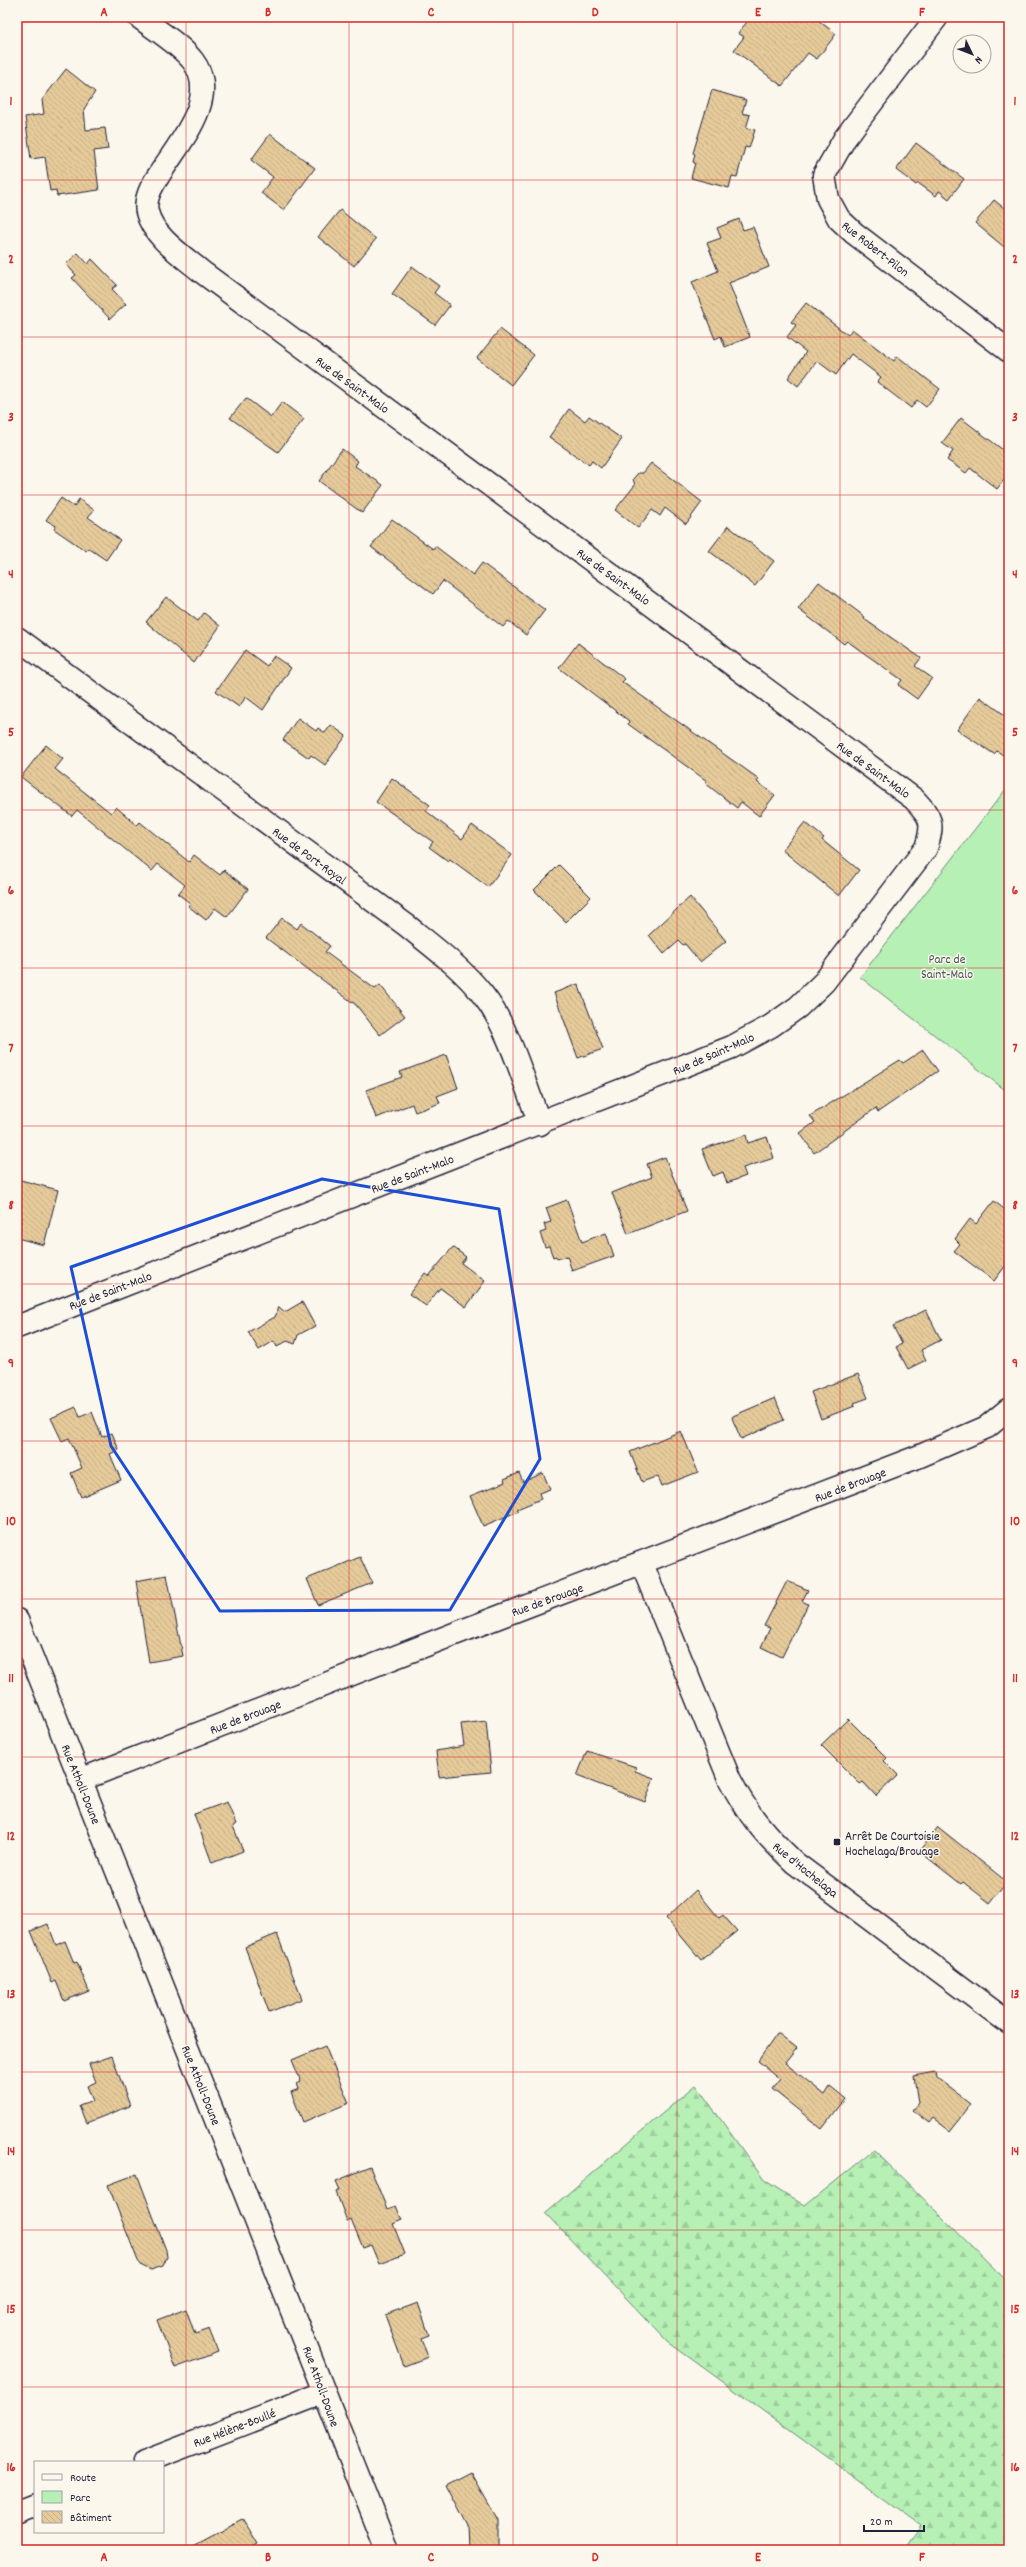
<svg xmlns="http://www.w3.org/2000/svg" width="1026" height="2567" viewBox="0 0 1026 2567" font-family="Dekko,sans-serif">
<defs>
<pattern id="forest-firs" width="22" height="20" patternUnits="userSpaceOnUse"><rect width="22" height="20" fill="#b6f0b4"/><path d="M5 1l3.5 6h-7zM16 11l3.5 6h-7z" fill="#9cce9c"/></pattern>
<pattern id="building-back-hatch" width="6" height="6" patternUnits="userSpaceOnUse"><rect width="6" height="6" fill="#e6ca9a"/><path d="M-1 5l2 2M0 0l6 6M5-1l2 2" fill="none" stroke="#c5ad86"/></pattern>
</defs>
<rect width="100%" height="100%" fill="#fbf7ec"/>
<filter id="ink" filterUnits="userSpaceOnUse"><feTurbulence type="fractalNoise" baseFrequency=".025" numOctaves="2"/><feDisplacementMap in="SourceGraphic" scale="8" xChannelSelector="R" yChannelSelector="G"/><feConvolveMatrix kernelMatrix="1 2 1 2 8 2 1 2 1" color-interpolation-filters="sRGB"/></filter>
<g filter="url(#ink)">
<path fill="url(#forest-firs)" stroke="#6c8978" d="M696,2085L764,2180L805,2206L874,2150L1009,2283V2550H903L920,2525L668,2342L545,2213Z"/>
<path fill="#b6f0b4" stroke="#6c8978" d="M1009,785V1093L860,977Z"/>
<path fill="url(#building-back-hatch)" stroke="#22223b" d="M751,17H814L836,34L817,59L808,53L782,86L734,50L744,37L738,33Z
M66,69L95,92L84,109L86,130L105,128L108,149L94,151L99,190L57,196L56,190L50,191L45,157L31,159L25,117L44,114L42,100Z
M712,90L746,100L742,113L750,115L746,128L755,130L749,148L745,147L737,177L732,176L729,188L691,178L695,163L693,162L695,154L693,153Z
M270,134L315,168L284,210L261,193L273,177L251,160Z
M916,143L964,179L949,199L939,191L936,196L918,183L916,185L896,170Z
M994,200L1009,212V251L975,223Z
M340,210L376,239L354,266L318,237Z
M739,219L743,230L753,227L769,267L729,283L750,337L725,347L721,336L715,339L692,282L718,271L707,243L721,238L717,228Z
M78,253L88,264L92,259L117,285L112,289L126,304L110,319L72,278L76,275L66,264Z
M412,266L439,286L434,293L450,305L435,325L392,294Z
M806,303L848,335L852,329L894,361L897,356L940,389L926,407L917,400L911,408L877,382L881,377L851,354L836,375L817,361L798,386L788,378L806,352L787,337L796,325L791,322Z
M500,329L534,355L511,385L477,358Z
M246,398L271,417L282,402L304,419L278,452L230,418Z
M569,409L585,421L589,416L622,439L601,468L592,461L589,465L549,437Z
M961,418L1003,450L1002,452L1009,458V473L997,489L970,468L966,473L947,460L953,451L942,443Z
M342,449L358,461L355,466L383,485L362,513L319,481Z
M651,463L702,502L686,524L665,508L660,516L652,510L638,528L615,510L635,485L633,479L638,473H643Z
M61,498L74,507L79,499L94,510L88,517L120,540L106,560L88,548L86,551L54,529L56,526L46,520Z
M392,519L433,549L435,546L473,575L482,563L545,610L526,635L508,621L503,627L443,581L433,594L371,547Z
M728,526L774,561L755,586L709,551Z
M819,582L865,617L864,619L921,658L915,666L932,678L917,699L898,685L902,680L847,641L844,644L798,609Z
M166,597L198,621L204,613L220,626L194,663L146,622Z
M578,643L625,679L622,682L759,779L757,782L775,795L759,816L741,802L737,808L705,783L707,781L628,724L629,721L559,668Z
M245,650L267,666L274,656L291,668L263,710L246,697L239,707L216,691Z
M980,697L1009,718V759L997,751L994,754L957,730Z
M298,718L316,731L318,728L325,733L331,725L346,736L325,765L311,755L309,758L283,740Z
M46,745L63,759L55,769L111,813L116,807L137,825L140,822L189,862L194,855L220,875L224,870L248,889L227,917L215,908L206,920L188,906L190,903L178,894L185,885L158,864L152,871L77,810L72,816L21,777Z
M392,778L430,805L426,811L462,839L472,825L512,855L488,887L450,859L448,861L429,847L433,842L376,802Z
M805,822L824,838L822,840L859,870L839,896L782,850Z
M559,865L591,897L566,922L534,890Z
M690,897L726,941L700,962L685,944L683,945L679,941L664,954L649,935Z
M282,918L297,929L301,923L330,946L325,952L375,989L380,985L405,1016L380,1035L356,1005L266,938Z
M578,984L603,1049L578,1058L554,993Z
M923,1050L938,1071L878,1112L876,1108L814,1153L800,1133L815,1122L810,1116L900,1060L903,1063Z
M446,1055L458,1088L437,1096L440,1103L415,1112L412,1104L376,1118L366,1090L402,1077L400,1072Z
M746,1135L748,1143L767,1137L774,1158L743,1168L746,1176L727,1183L723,1172L713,1176L702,1149Z
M665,1157L687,1211L628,1234L612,1193L652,1177L647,1164Z
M17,1179L58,1190L44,1245L17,1238L22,1217L17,1215Z
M567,1200L582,1242L606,1233L614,1256L572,1271L567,1256L557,1259L556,1256L553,1257L549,1246L545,1247L540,1233L546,1231L544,1224L551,1222L546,1208Z
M994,1201L1009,1213V1261L994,1281L954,1251L960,1244L955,1239L970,1219L976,1224Z
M453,1247L466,1257L461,1263L485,1281L466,1307L440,1288L426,1306L409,1294L425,1273L429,1276Z
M302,1302L315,1326L298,1335L295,1344L287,1341L277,1347L274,1341L259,1350L248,1332L275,1317L279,1307L285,1312Z
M926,1310L941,1340L921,1350L926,1360L908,1369L896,1347L902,1344L893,1326Z
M858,1374L868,1398L854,1403L855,1406L821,1419L811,1392Z
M775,1398L784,1420L741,1439L732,1418L733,1416Z
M76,1407L80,1417L92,1412L102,1437L112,1433L119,1450L110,1454L121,1480L81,1497L71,1473L82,1468L69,1438L62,1441L51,1418Z
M681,1431L698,1472L662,1486L658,1476L642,1482L630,1452Z
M519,1473L523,1482L543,1473L550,1489L539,1493L541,1499L517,1509L519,1511L483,1526L470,1496L505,1482L504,1479Z
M360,1557L372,1583L318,1605L307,1579Z
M167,1575L183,1656L149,1662L136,1581Z
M787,1581L808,1590L802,1601L808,1604L782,1657L761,1647L770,1628L764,1626Z
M848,1719L887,1758L884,1761L898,1775L876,1796L863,1782L860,1784L821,1745Z
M486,1721L491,1772L439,1777L436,1751L464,1746L461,1724Z
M587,1751L636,1767L635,1771L654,1778L645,1802L577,1776Z
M227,1802L236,1824L233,1826L243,1851L212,1863L194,1814Z
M938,1827L1007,1882L990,1903L963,1882L961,1884L919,1851Z
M696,1890L719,1918L723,1915L737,1931L701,1960L666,1918Z
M48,1924L56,1945L65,1941L74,1963L77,1962L89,1991L64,2001L56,1981L52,1983L31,1931Z
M277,1934L302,1999L269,2012L245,1947Z
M777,2034H779L797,2048L785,2063L825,2095L830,2087L845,2099L822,2129L772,2089L780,2079L758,2061Z
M325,2046L349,2103L303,2122L291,2092L299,2089L297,2084L301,2082L292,2060Z
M112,2056L130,2106L86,2123L79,2106L93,2101L87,2086L96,2082L89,2064Z
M936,2072L937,2078L971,2104L950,2131L933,2118L929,2123L912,2110L918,2103L914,2076Z
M370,2167L387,2209L396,2206L402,2220L393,2224L405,2254L379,2264L371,2245L363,2248L351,2219L347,2221L336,2192L340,2190L336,2181Z
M137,2174L166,2250L167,2257L163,2266L151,2270L142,2266L138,2261L108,2185Z
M418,2303L429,2335L421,2338L428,2357L404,2366L385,2315Z
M186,2309L195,2334L209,2329L218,2352L175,2368L157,2320Z
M471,2472L498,2519V2549L469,2550L468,2527L446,2485Z
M242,2519L257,2544L246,2550H184Z"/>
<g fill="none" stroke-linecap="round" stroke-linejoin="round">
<defs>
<path id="minor" d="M937,17L845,138L824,175L828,199L839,219L854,233L1009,351
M17,638L406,925C432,946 462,968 483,995C510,1029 524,1083 540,1124
M17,1327L732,1047L771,1026L798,1007L824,982L926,848C934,823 932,818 914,799L202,272C183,256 153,237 147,212C144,199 152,185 159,175C178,144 221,98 193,61C180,44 156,30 139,17
M642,1564L729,1778C747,1814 766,1836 795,1863L1009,2023
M17,1620L387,2550
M80,1780L462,1631L920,1456L987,1427L1009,1409
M144,2462L323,2393
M17,2512L35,2505"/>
</defs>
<use href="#minor" stroke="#22223b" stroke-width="25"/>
<use href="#minor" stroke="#fbf7ec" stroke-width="22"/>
</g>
</g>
<path fill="none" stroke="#1d4ed8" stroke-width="3" stroke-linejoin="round" d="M322,1179L499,1209L540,1459L450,1610L220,1611L111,1446L71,1267Z"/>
<path fill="none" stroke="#d62828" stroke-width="1" stroke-opacity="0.55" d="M186,17V2550M349,17V2550M513,17V2550M677,17V2550M840,17V2550M17,180H1009M17,337H1009M17,495H1009M17,653H1009M17,810H1009M17,968H1009M17,1126H1009M17,1284H1009M17,1441H1009M17,1599H1009M17,1757H1009M17,1914H1009M17,2072H1009M17,2230H1009M17,2387H1009"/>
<rect fill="#22223b" stroke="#fbf7ec" stroke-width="1.5" x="833" y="1838" width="8" height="8" rx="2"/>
<g text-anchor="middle" stroke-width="3" stroke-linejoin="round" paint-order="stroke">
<g font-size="13" fill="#22223b" stroke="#fbf7ec">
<text transform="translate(876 248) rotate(38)" y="5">Rue Robert-Pilon</text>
<text transform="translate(353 384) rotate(36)" y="5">Rue de Saint-Malo</text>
<text transform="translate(614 576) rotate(36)" y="5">Rue de Saint-Malo</text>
<text transform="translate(874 769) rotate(36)" y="5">Rue de Saint-Malo</text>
<text transform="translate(310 855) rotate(36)" y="5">Rue de Port-Royal</text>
<text transform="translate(713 1053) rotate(-24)" y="5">Rue de Saint-Malo</text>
<text transform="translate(412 1173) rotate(-21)" y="5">Rue de Saint-Malo</text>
<text transform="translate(110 1290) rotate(-21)" y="5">Rue de Saint-Malo</text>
<text transform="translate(850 1484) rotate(-21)" y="5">Rue de Brouage</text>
<text transform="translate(547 1599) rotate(-20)" y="5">Rue de Brouage</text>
<text transform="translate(245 1716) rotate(-21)" y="5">Rue de Brouage</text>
<text transform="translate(82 1784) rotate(68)" y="5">Rue Atholl-Doune</text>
<text transform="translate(806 1869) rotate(39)" y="5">Rue d'Hochelaga</text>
<text transform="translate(202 2085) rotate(68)" y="5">Rue Atholl-Doune</text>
<text transform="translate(322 2386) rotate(70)" y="5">Rue Atholl-Doune</text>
<text transform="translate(234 2427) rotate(-21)" y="5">Rue Hélène-Boullé</text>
</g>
<g font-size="13" fill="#475659" stroke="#fbf7ec">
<text x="947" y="963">Parc de<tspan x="947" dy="15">Saint-Malo</tspan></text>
</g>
<g font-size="13" fill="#22223b" stroke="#fbf7ec" text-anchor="start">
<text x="845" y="1840">Arrêt De Courtoisie<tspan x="845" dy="15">Hochelaga/Brouage</tspan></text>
</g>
</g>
<rect width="1026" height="2567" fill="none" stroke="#fbf7ec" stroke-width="44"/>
<rect x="34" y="2461" width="130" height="72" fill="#fbf7ec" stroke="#a4a2a5"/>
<rect x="42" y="2474" width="20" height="6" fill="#fbf7ec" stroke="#a4a2a5"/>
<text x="70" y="2481" font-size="12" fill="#22223b">Route</text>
<rect x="42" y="2491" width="20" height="12" fill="#b6f0b4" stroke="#a4a2a5"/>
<text x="70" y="2501" font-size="12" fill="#22223b">Parc</text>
<rect x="42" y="2511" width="20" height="12" fill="url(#building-back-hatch)" stroke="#a4a2a5"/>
<text x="70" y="2521" font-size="12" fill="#22223b">Bâtiment</text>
<g transform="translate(972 54) rotate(133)"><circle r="19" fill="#fbf7ec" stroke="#a4a2a5"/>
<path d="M0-3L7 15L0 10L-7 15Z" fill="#22223b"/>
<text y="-6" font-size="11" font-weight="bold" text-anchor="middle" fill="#22223b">N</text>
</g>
<path d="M864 2525v6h60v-6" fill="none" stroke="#22223b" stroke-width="2"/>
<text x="870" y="2525" font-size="12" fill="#22223b" stroke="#fbf7ec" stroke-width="3" paint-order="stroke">20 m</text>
<rect x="22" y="22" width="982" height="2523" fill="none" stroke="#d62828" stroke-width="1.5"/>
<g font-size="13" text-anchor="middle" font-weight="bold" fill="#d62828">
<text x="104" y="16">A</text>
<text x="268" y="16">B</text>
<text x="431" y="16">C</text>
<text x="595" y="16">D</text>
<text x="758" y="16">E</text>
<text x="922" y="16">F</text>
<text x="11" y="105">1</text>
<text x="1015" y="105">1</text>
<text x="11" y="263">2</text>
<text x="1015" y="263">2</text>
<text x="11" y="421">3</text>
<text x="1015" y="421">3</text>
<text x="11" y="578">4</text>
<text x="1015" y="578">4</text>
<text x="11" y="736">5</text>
<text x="1015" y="736">5</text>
<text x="11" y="894">6</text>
<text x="1015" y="894">6</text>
<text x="11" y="1052">7</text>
<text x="1015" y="1052">7</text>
<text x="11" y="1209">8</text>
<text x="1015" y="1209">8</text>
<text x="11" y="1367">9</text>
<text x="1015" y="1367">9</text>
<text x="11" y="1525">10</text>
<text x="1015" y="1525">10</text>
<text x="11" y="1682">11</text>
<text x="1015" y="1682">11</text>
<text x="11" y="1840">12</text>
<text x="1015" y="1840">12</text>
<text x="11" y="1998">13</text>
<text x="1015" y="1998">13</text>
<text x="11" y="2155">14</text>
<text x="1015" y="2155">14</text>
<text x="11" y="2313">15</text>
<text x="1015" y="2313">15</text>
<text x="11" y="2471">16</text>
<text x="1015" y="2471">16</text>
<text x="104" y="2561">A</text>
<text x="268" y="2561">B</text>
<text x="431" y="2561">C</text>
<text x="595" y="2561">D</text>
<text x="758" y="2561">E</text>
<text x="922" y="2561">F</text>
</g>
</svg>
